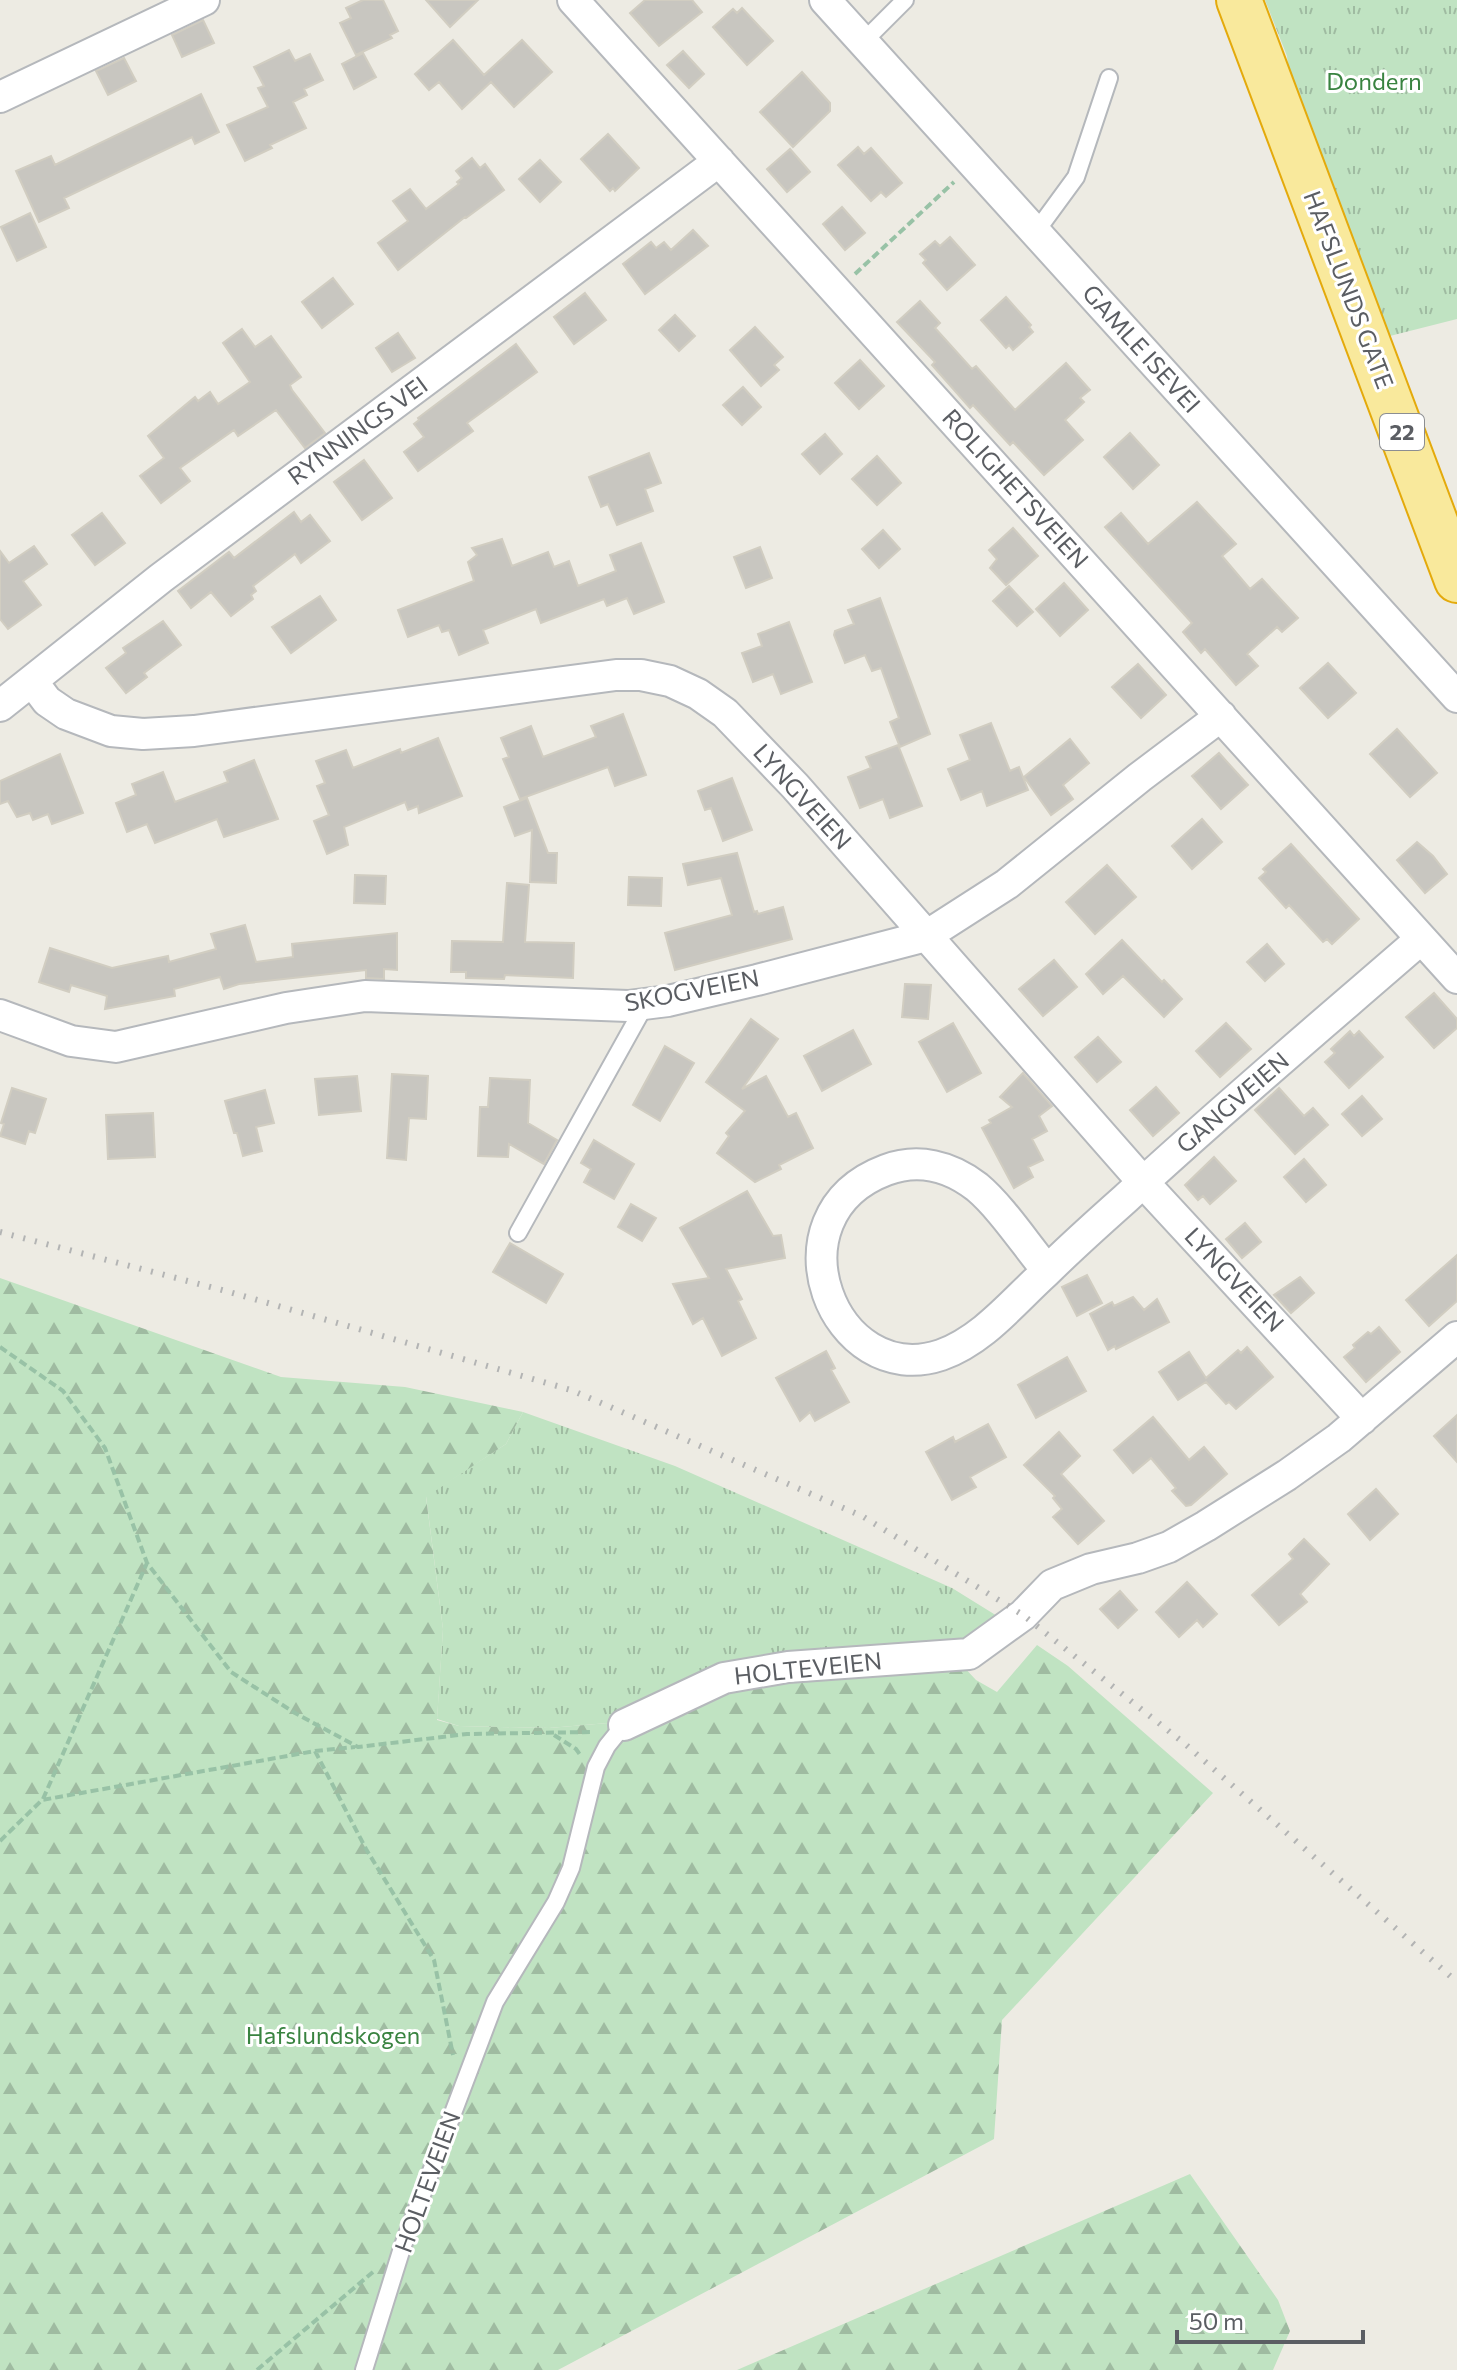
<svg xmlns="http://www.w3.org/2000/svg" width="1457" height="2370" viewBox="0 0 1457 2370" font-family="Commissioner,sans-serif">
<defs>
<pattern id="grass-tufts" width="24" height="20" patternUnits="userSpaceOnUse" patternTransform="scale(2)"><rect width="24" height="20" fill="#c0e3c2"/><path d="M3 7l-1-3M5 7V3M7 7l1-3M15 17l-1-3M17 17v-4M19 17l1-3" fill="none" stroke="#9fbba1"/></pattern>
<pattern id="forest-firs" width="22" height="20" patternUnits="userSpaceOnUse" patternTransform="scale(2)"><rect width="22" height="20" fill="#c0e3c2"/><path d="M5 1l3.5 6h-7zM16 11l3.5 6h-7z" fill="#9fbba1"/></pattern>
</defs>
<rect width="100%" height="100%" fill="#edebe3"/>
<path fill="url(#grass-tufts)" d="M1265,0H1457V319L1382,338L1291,94L1287,56Z
M523,1412L675,1466L952,1588L1002,1619L977,1637L661,1701L608,1723L549,1728L459,1726L437,1719L443,1629L426,1496L506,1444Z"/>
<path fill="url(#forest-firs)" d="M0,1278L281,1377L405,1387L523,1412L506,1444L426,1497L443,1629L437,1720L459,1726L549,1728L608,1723L661,1701L947,1649L976,1680L997,1692L1037,1645L1068,1666L1213,1793L1002,2020L994,2139L558,2370H0Z
M1190,2174L1278,2300L1290,2331L1273,2370H737Z"/>
<path fill="#c8c6c0" stroke="#d1cdc1" stroke-width="2" d="M363,0H383L398,31L390,35L392,38L356,55L340,23L351,18L346,8Z
M426,0H478L450,27Z
M645,0H692L702,12L659,46L630,13Z
M742,8L773,41L747,65L713,27L733,9L737,13Z
M203,20L214,43L182,57L172,35Z
M453,40L484,75L522,40L552,72L514,107L491,82L462,109L439,82L429,90L415,74Z
M289,50L295,61L310,54L323,80L304,89L307,95L293,102L306,128L270,145L272,148L245,161L227,125L268,107L258,88L264,86L254,67Z
M683,51L704,74L689,88L667,65Z
M363,53L376,77L354,89L342,64Z
M124,58L136,81L108,95L96,71Z
M802,72L830,103V111L793,147L760,112Z
M201,94L219,132L195,144L192,137L64,198L69,208L39,222L16,171L51,156L55,165Z
M608,134L639,168L615,191L613,188L610,191L581,159Z
M858,147L864,154L871,148L902,183L886,197L881,192L871,201L838,165Z
M790,149L810,172L787,192L767,169Z
M472,158L480,168L485,164L504,190L466,218L465,217L398,270L378,243L408,221L393,201L410,189L426,209L459,184L457,182L462,178L456,171Z
M540,160L561,182L540,202L519,179Z
M842,207L865,233L845,250L823,224Z
M30,213L46,247L17,261L1,227Z
M693,230L708,246L645,294L623,264L651,242L656,248L664,242L671,250Z
M950,237L975,265L947,290L923,263L926,260L920,254L935,241L940,246Z
M333,278L353,304L322,328L302,302Z
M585,293L606,320L574,344L554,317Z
M1006,297L1031,325L1029,327L1033,332L1013,350L1009,345L1006,348L981,320Z
M920,301L940,323L935,328L972,369L976,366L1015,410L1066,363L1090,390L1080,398L1084,402L1065,420L1083,440L1044,475L1013,442L1010,445L973,405L970,408L932,365L935,362L897,322Z
M675,315L695,336L679,351L659,330Z
M755,327L783,357L774,365L779,370L761,386L730,350Z
M242,329L255,347L271,336L301,377L290,385L292,390L325,433L305,448L276,410L238,436L234,430L180,468L190,481L161,503L140,476L164,458L148,436L195,397L198,401L210,392L218,404L250,382L223,343Z
M398,333L415,358L392,372L376,348Z
M516,344L537,372L467,423L473,431L418,471L404,452L424,437L414,424L419,420L418,418Z
M860,360L884,386L859,409L835,383Z
M743,387L761,407L742,425L723,405Z
M1130,433L1159,465L1133,489L1104,457Z
M825,434L842,454L820,474L802,454Z
M649,453L661,483L645,489L653,511L617,525L608,504L601,507L589,477Z
M877,456L901,483L877,505L852,479Z
M364,460L392,498L362,520L334,482Z
M1197,502L1236,544L1222,556L1250,589L1262,579L1298,618L1282,632L1277,627L1247,654L1258,666L1236,685L1205,649L1201,653L1183,632L1192,623L1105,527L1121,513L1148,544Z
M294,512L301,522L310,515L330,541L301,563L295,554L253,586L256,591L251,595L253,599L231,616L211,592L191,608L178,591L229,552L234,558Z
M102,513L125,543L95,565L72,535Z
M1013,528L1038,556L1006,585L990,568L997,559L989,550Z
M883,530L900,549L879,568L862,549Z
M502,539L512,566L548,552L554,567L569,561L578,586L616,571L610,555L641,543L664,602L634,614L627,598L607,606L604,599L541,623L536,609L483,630L488,643L459,655L449,630L442,632L439,625L408,637L398,610L474,581L468,562L477,555L472,548Z
M34,546L47,564L23,581L41,605L8,629L0,619V551L9,563Z
M760,547L772,578L746,588L734,557Z
M1064,583L1088,610L1060,636L1036,609Z
M1009,586L1033,612L1017,626L993,601Z
M320,596L336,620L291,653L272,627Z
M880,598L930,734L900,747L890,722L899,718L881,668L872,671L865,655L845,663L834,635L835,631L854,624L848,610Z
M163,621L181,645L144,673L147,677L126,693L106,668L126,653L123,648Z
M789,622L812,682L781,694L773,674L753,682L742,653L762,646L758,634Z
M1328,663L1356,693L1328,718L1300,688Z
M1138,664L1166,695L1141,718L1112,687Z
M623,714L646,775L615,786L608,767L520,799L503,759L509,757L501,738L531,726L543,757L596,737L591,726Z
M991,723L1010,771L1019,767L1028,790L987,806L982,791L961,800L948,769L970,760L960,735Z
M1397,729L1437,773L1410,797L1370,754Z
M438,738L462,796L419,813L418,806L408,810L405,802L344,827L348,845L327,854L314,821L329,815L317,786L325,783L316,761L346,750L353,768L400,749L401,753Z
M1070,739L1089,763L1063,785L1073,799L1051,815L1024,777Z
M898,745L922,806L890,818L883,799L860,808L848,777L871,768L866,757Z
M1219,753L1248,785L1221,809L1192,776Z
M60,754L83,813L52,824L48,814L33,820L30,813L17,817L8,801L0,804V781Z
M254,760L278,819L224,837L217,819L155,843L147,824L127,832L116,803L136,795L132,784L163,772L175,802L228,782L224,772Z
M732,778L752,830L723,841L711,808L705,810L698,791Z
M527,798L548,853H557L556,883L530,882L532,830L515,836L504,807Z
M1202,819L1222,842L1192,869L1172,846Z
M1417,842L1433,856L1447,874L1425,893L1397,860Z
M1291,844L1359,919L1332,944L1327,939L1323,942L1289,905L1286,908L1259,878L1266,872L1263,869Z
M737,853L754,912L757,911L758,914L783,907L792,939L675,970L665,933L732,915L721,878L688,885L683,864Z
M1107,865L1136,897L1095,934L1066,902Z
M355,875L386,876L385,904L354,903Z
M629,877L662,878L661,906L628,905Z
M507,883L529,885L525,942L574,943L573,978L505,975L504,979L466,978V972H451L452,941L503,942Z
M245,925L256,962L293,957L292,944L397,933V970L384,969V979L366,978V970L239,984L224,989L220,977L174,989L175,996L105,1009L107,996L71,985L69,992L39,982L50,948L112,968L168,956L169,962L216,949L211,934Z
M1122,940L1162,982L1164,980L1182,999L1164,1017L1123,976L1103,994L1086,974Z
M1267,944L1284,964L1265,981L1247,962Z
M1054,960L1077,987L1043,1016L1019,989Z
M905,984L931,985L928,1019L902,1017Z
M1434,993L1457,1019V1028L1434,1048L1406,1017Z
M751,1019L778,1039L742,1089L766,1076L788,1117L796,1113L813,1148L779,1165L781,1169L755,1182L717,1153L729,1136L726,1133L745,1111L706,1082Z
M953,1023L981,1073L947,1092L919,1042Z
M1226,1023L1251,1049L1220,1077L1196,1051Z
M853,1030L871,1064L822,1091L804,1056Z
M1350,1031L1354,1036L1359,1031L1383,1057L1349,1088L1325,1062L1335,1053L1331,1049Z
M1098,1037L1121,1062L1097,1082L1075,1057Z
M665,1046L694,1063L660,1121L633,1105Z
M1023,1073L1052,1106L1039,1116L1047,1131L1032,1139L1043,1160L1028,1167L1033,1177L1014,1188L982,1128L991,1123L989,1120L1012,1107L1000,1097Z
M392,1074L428,1076L426,1119L409,1118L406,1160L387,1158Z
M357,1076L361,1111L319,1115L315,1079Z
M490,1078L530,1080L528,1123L557,1140L544,1164L509,1144L508,1157L478,1156L480,1107H488Z
M1156,1087L1179,1113L1153,1136L1130,1110Z
M12,1088L46,1099L35,1133L29,1131L25,1144L0,1136L4,1124L1,1123Z
M1279,1088L1304,1116L1313,1108L1328,1125L1295,1154L1255,1110Z
M265,1090L274,1123L256,1127L262,1151L243,1156L237,1133H234L225,1101Z
M1362,1096L1382,1119L1362,1136L1342,1114Z
M153,1113L155,1157L108,1159L106,1115Z
M594,1140L634,1164L614,1199L584,1182L591,1169L581,1163Z
M1214,1157L1236,1181L1210,1204L1203,1196L1198,1200L1185,1185Z
M1304,1159L1326,1185L1306,1202L1284,1177Z
M747,1191L773,1236L781,1235L785,1258L726,1269L742,1299L738,1301L756,1338L722,1356L703,1318L693,1324L673,1284L709,1278L680,1228Z
M631,1204L656,1218L642,1241L618,1227Z
M1245,1223L1261,1242L1242,1258L1226,1239Z
M510,1243L563,1274L546,1303L493,1272Z
M1457,1255V1301L1429,1326L1406,1300Z
M1087,1275L1102,1303L1077,1316L1062,1287Z
M1300,1277L1314,1293L1291,1313L1274,1295Z
M1133,1297L1144,1310L1157,1299L1169,1322L1116,1349L1115,1346L1108,1350L1090,1314L1112,1302L1114,1306Z
M1379,1327L1400,1352L1366,1382L1344,1357L1355,1348L1353,1345L1368,1332L1371,1334Z
M1247,1347L1273,1377L1236,1409L1229,1402L1226,1404L1206,1382L1178,1400L1159,1372L1189,1352L1206,1378L1238,1350L1241,1353Z
M826,1351L835,1368L831,1370L849,1402L815,1421L810,1412L800,1421L776,1378Z
M1067,1357L1086,1391L1036,1418L1018,1385Z
M1457,1415V1462L1434,1436Z
M1153,1417L1189,1460L1204,1447L1227,1474L1191,1505L1186,1506L1172,1491L1176,1488L1151,1458L1133,1473L1114,1450Z
M988,1424L1006,1457L970,1477L976,1487L952,1500L926,1452L953,1437L955,1442Z
M1059,1432L1080,1456L1061,1474L1104,1521L1078,1544L1053,1517L1062,1509L1053,1498L1055,1496L1024,1465Z
M1376,1489L1398,1514L1370,1540L1348,1514Z
M1304,1539L1329,1564L1300,1594L1307,1602L1279,1625L1252,1595L1293,1559L1289,1554Z
M1187,1582L1217,1614L1203,1627L1197,1620L1179,1637L1156,1612Z
M1120,1591L1137,1610L1118,1628L1100,1609Z"/>
<g fill="none" stroke-linecap="round" stroke-linejoin="round">
<defs>
<path id="service" d="M863,42L905,0
M1035,233L1076,177L1109,78
M518,1233L645,1005
M364,2370L402,2248L495,2002L556,1902L571,1868L596,1767L607,1746L624,1725"/>
<path id="minor" d="M573,0L1457,978
M825,0L1457,697
M0,97L204,0
M32,681L47,701L66,714L111,731L143,734L194,731L616,675H641L670,681L698,694L725,713L795,786L1143,1182L1362,1419
M0,706L161,578L719,161
M0,1015L71,1041L116,1047L286,1008L365,996L628,1006L668,1001L757,980L926,936L1007,884L1140,777L1221,716
M1047,1270C1026,1245 1001,1207 977,1187C950,1166 918,1158 886,1170C764,1216 834,1391 941,1355C983,1340 1013,1302 1045,1273C1071,1247 1098,1223 1125,1199C1221,1110 1322,1025 1421,939
M624,1725L724,1678L788,1667L969,1654L1023,1615L1052,1585L1091,1569L1138,1558L1169,1547L1206,1526L1287,1475L1339,1438L1457,1337"/>
<path id="trunk" d="M1239,0L1457,580"/>
</defs>
<use href="#service" stroke="#b5b8bc" stroke-width="20"/>
<use href="#minor" stroke="#b5b8bc" stroke-width="34"/>
<use href="#trunk" stroke="#e4aa0c" stroke-width="48"/>
<path stroke="#98c2a6" stroke-width="4" stroke-dasharray="8 4" stroke-linecap="butt" d="M855,274L954,182
M0,1347L63,1391L105,1448L147,1563L231,1672L295,1713L358,1747L467,1734L590,1732
M554,1735L576,1749L581,1756
M315,1751L366,1849L434,1960L453,2055
M43,1799L147,1563
M0,1841L42,1800L315,1751L355,1747
M257,2370L373,2272"/>
<use href="#service" stroke="#fff" stroke-width="16"/>
<use href="#minor" stroke="#fff" stroke-width="30"/>
<use href="#trunk" stroke="#f9e99c" stroke-width="44"/>
<path stroke="#b3b4b4" stroke-width="6" stroke-dasharray="2 10" stroke-linecap="butt" d="M0,1232L226,1291L571,1390L862,1516L1023,1615L1185,1744L1457,1982"/>
</g>
<g text-anchor="middle" stroke-width="6" stroke-linejoin="round" paint-order="stroke">
<rect fill="#fff" stroke="#8c8e92" stroke-width="2" x="1380" y="414" width="44" height="36" rx="6"/>
<g font-size="22" font-weight="bold" fill="#5b5e63">
<text x="1402" y="440">22</text>
</g>
<g font-size="24" fill="#398340" stroke="#fff">
<text x="1374" y="90">Dondern</text>
<text x="333" y="2044">Hafslundskogen</text>
</g>
<g font-size="24" fill="#5b5e63" stroke="#fff">
<text transform="translate(1348 290) rotate(69)" y="8">HAFSLUNDS GATE</text>
<text transform="translate(1141 349) rotate(48)" y="8">GAMLE ISEVEI</text>
<text transform="translate(358 431) rotate(-36)" y="8">RYNNINGS VEI</text>
<text transform="translate(1015 489) rotate(48)" y="8">ROLIGHETSVEIEN</text>
<text transform="translate(802 797) rotate(48)" y="8">LYNGVEIEN</text>
<text transform="translate(692 991) rotate(-11)" y="8">SKOGVEIEN</text>
<text transform="translate(1233 1103) rotate(-41)" y="8">GANGVEIEN</text>
<text transform="translate(1234 1280) rotate(47)" y="8">LYNGVEIEN</text>
<text transform="translate(808 1669) rotate(-6)" y="8">HOLTEVEIEN</text>
<text transform="translate(428 2182) rotate(-70)" y="8">HOLTEVEIEN</text>
</g>
</g>
<path d="M1177 2330v12h186v-12" fill="none" stroke="#5b5e63" stroke-width="4"/>
<text x="1189" y="2330" font-size="24" fill="#5b5e63" stroke="#ffffff" stroke-width="6" paint-order="stroke">50 m</text>
</svg>
